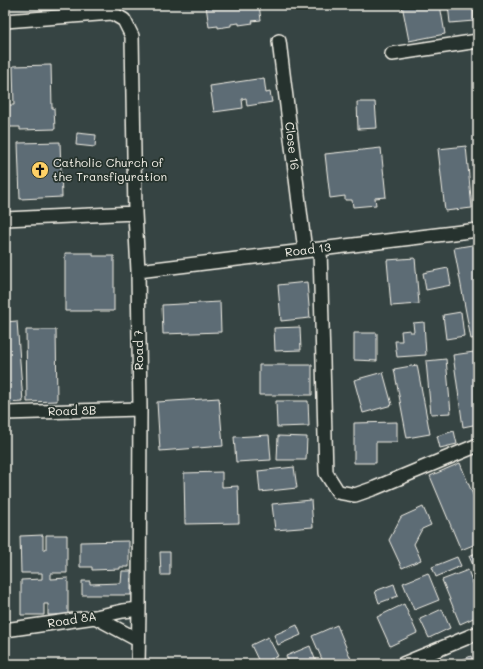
<svg xmlns="http://www.w3.org/2000/svg" width="483" height="669" viewBox="0 0 483 669" font-family="Mali,sans-serif">
<rect width="100%" height="100%" fill="#364443"/>
<filter id="ink" filterUnits="userSpaceOnUse"><feTurbulence type="fractalNoise" baseFrequency=".025" numOctaves="2"/><feDisplacementMap in="SourceGraphic" scale="8" xChannelSelector="R" yChannelSelector="G"/><feConvolveMatrix kernelMatrix="1 2 1 2 8 2 1 2 1" color-interpolation-filters="sRGB"/></filter>
<g filter="url(#ink)">
<path fill="#5d6c75" stroke="#f4f1e8" d="M215,5H259L261,20L252,21L253,23L239,25V23L231,24V26L218,28V26L209,27L206,6Z
M402,5H440L445,34L409,41Z
M448,5H473L474,21L450,23Z
M51,65L52,108H54L55,129L20,130V127H5V105H14L13,66Z
M264,78L266,93L270,92L272,102L247,106L246,98L242,99L243,108L214,112L210,86Z
M357,102H375L377,128L358,129Z
M77,133L96,135L95,147L76,145Z
M60,142L62,197L20,199L18,143Z
M466,146L472,208L445,211L438,149Z
M381,148L386,197L375,198L376,205L353,207L352,200H345V196L330,198L325,154Z
M478,244V338L471,339L454,248Z
M65,253H93V256H114V311H65Z
M415,258L419,304L391,306L387,260Z
M5,262H7L8,314H5Z
M448,268L451,285L426,290L423,273Z
M307,282L310,318L281,321L278,285Z
M220,302L221,332L163,334L162,305Z
M461,312L464,336L446,339L443,315Z
M17,321L23,402L5,403V322Z
M424,322L426,355L397,357L395,341H402L401,331L410,330V332H414L413,323Z
M300,327L301,350L275,351L274,328Z
M26,330H56L57,401L27,402Z
M354,333H377V361L354,360Z
M474,352L478,382V424L463,427L453,355Z
M446,359L451,413L431,414L426,361Z
M259,365H312V395H259Z
M417,365L430,434L407,438L394,369Z
M383,372L392,405L363,413L354,380Z
M219,398L223,446L160,451L157,402Z
M276,401H308L309,426L277,427Z
M397,422V442H376V463H354V423Z
M454,431L457,444L440,448L437,436Z
M269,435L271,460L236,462L234,437Z
M278,436L307,437L306,460H277Z
M460,463L478,507V543L461,550L430,476Z
M294,467L297,488L260,492L258,471Z
M222,472V487L238,486L239,523L185,524L184,473Z
M311,500L313,527L275,530L272,504Z
M423,507L431,525L422,529L414,544L421,560L402,568L389,540L401,517Z
M43,535V549H46V535H67V573H51V579L68,578V615H48V604H44V615H21V580L42,579V573H21L20,536Z
M129,541V567H120V569L92,570V567H80V542Z
M160,552H170V575H161Z
M478,552V577L469,556Z
M457,557L461,566L436,577L432,567Z
M468,570L478,596V616L460,624L442,580Z
M122,571H131V595H82V581H90V584L121,583Z
M428,573L439,600L414,610L403,583Z
M394,584L398,596L379,603L375,591Z
M404,604L417,633L390,646L377,617Z
M442,609L450,628L429,638L420,619Z
M297,625L301,635L278,645L274,635Z
M337,625L353,664H324L312,636Z
M268,637L278,656L260,664L251,645Z
M310,646L317,664H290L286,656Z
M471,656L474,664H453Z"/>
<g fill="none" stroke-linecap="round" stroke-linejoin="round">
<defs>
<path id="minor" d="M5,21L112,13L124,20L132,36L135,213L138,271L140,409L139,609L138,664
M279,41L305,251
M392,54L478,41
M5,219L135,213
M320,249L326,473L338,492L355,495L375,488L478,445
M138,271L478,230
M5,413L140,409
M95,617L138,640
M5,630L95,617L123,611L139,609
M403,664L478,633"/>
</defs>
<use href="#minor" stroke="#f4f1e8" stroke-width="16"/>
<use href="#minor" stroke="#26332d" stroke-width="13"/>
</g>
</g>
<defs>
<symbol id="church-disc" viewBox="-11 -11 22 22"><circle r="9.5" fill="#ffd166" stroke="#26332d"/><path d="M-1.2-6h2.4v3.5h3.3v2.4h-3.3V6h-2.4V-.1h-3.3v-2.4h3.3Z" fill="#111"/></symbol>
</defs>
<g fill-rule="evenodd">
<use href="#church-disc" x="30" y="160" width="20" height="20"/>
</g>
<g text-anchor="middle" stroke-width="3.5" stroke-linejoin="round" paint-order="stroke">
<g font-size="12" fill="#f4f1e8" stroke="#26332d">
<text transform="translate(292 146) rotate(83)" y="4">Close 16</text>
<text transform="translate(308 250) rotate(-7)" y="4">Road 13</text>
<text transform="translate(139 350) rotate(-91)" y="4">Road 7</text>
<text transform="translate(72 411) rotate(-2)" y="4">Road 8B</text>
<text transform="translate(72 620) rotate(-9)" y="4">Road 8A</text>
</g>
<g font-size="12" fill="#f4f1e8" stroke="#26332d" text-anchor="start">
<text x="53" y="167">Catholic Church of<tspan x="53" dy="14">the Transfiguration</tspan></text>
</g>
</g>
<rect width="483" height="669" fill="none" stroke="#26332d" stroke-width="20"/>
<rect x="10" y="10" width="463" height="649" fill="none" stroke="#f4f1e8" stroke-width="1.5" filter="url(#ink)"/>
</svg>
